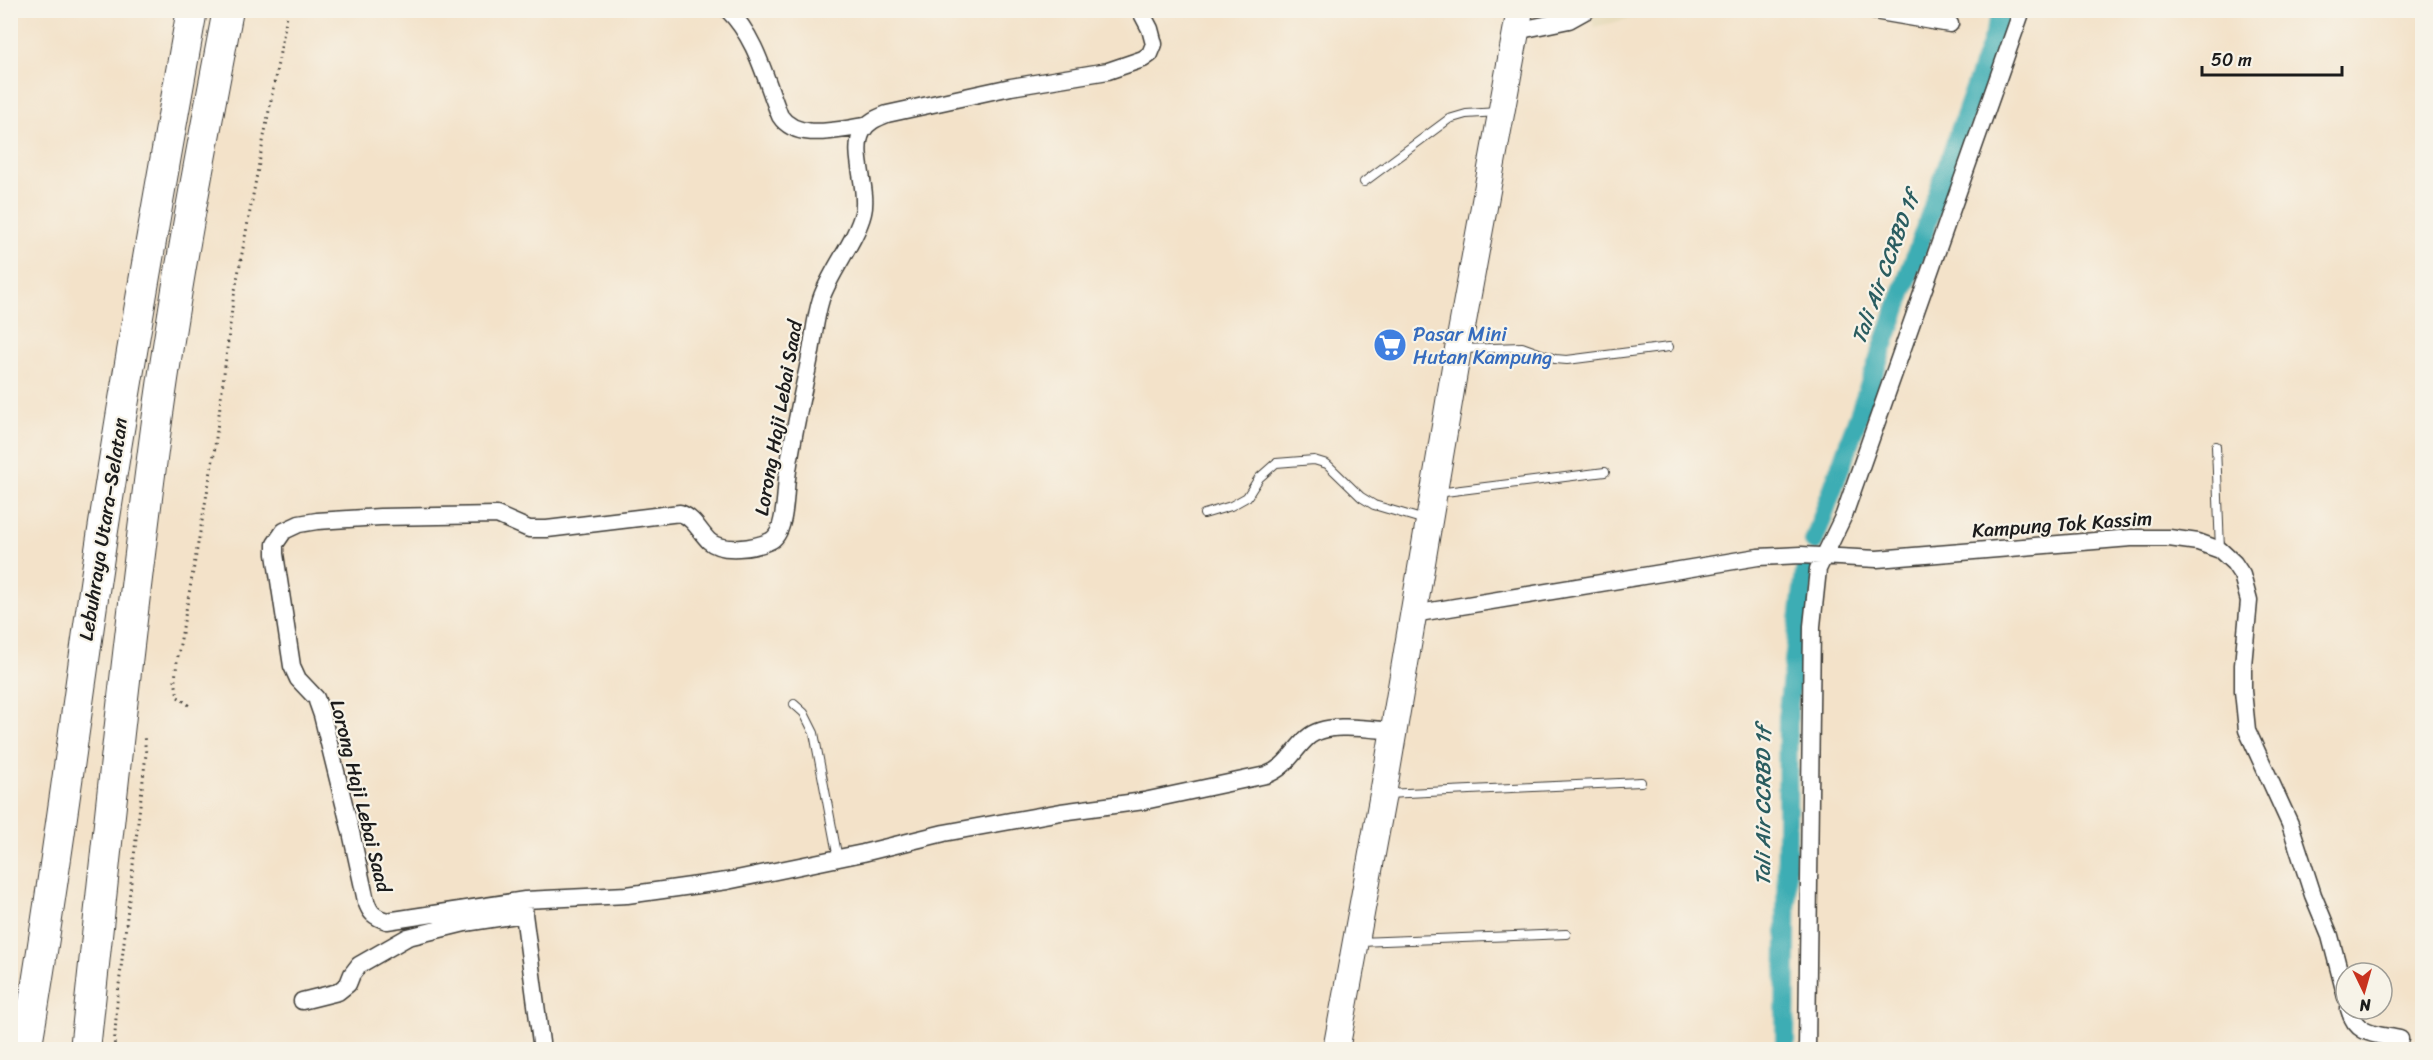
<svg xmlns="http://www.w3.org/2000/svg" width="2433" height="1060" viewBox="0 0 2433 1060" font-family="Sriracha,sans-serif">
<rect width="100%" height="100%" fill="#f7f3e8"/>
<filter id="ink" filterUnits="userSpaceOnUse"><feTurbulence type="fractalNoise" baseFrequency=".0167" numOctaves="2"/><feDisplacementMap in="SourceGraphic" scale="12" xChannelSelector="R" yChannelSelector="G"/><feConvolveMatrix kernelMatrix="1 2 1 2 8 2 1 2 1" color-interpolation-filters="sRGB"/></filter>
<filter id="wash" filterUnits="userSpaceOnUse"><feTurbulence type="fractalNoise" baseFrequency=".008" numOctaves="4" result="noise"/><feDisplacementMap in="SourceGraphic" scale="24" xChannelSelector="R" yChannelSelector="G"/><feGaussianBlur stdDeviation="1.35" result="paint"/><feColorMatrix in="noise" values="0 0 0 0 0 0 0 0 0 0 0 0 0 0 0 0 0 1.4 0 .05"/><feComposite in="paint" operator="in"/></filter>
<g filter="url(#wash)">
<rect width="100%" height="100%" fill="#f3e2c9"/>
<path fill="#e6daba" d="M1590,10L1664,11L1594,27Z"/>
<g fill="none" stroke-linecap="round" stroke-linejoin="round">
<path stroke="#3cadb4" stroke-width="20" d="M1814,541L2003,10
M1785,1050L1788,710L1806,564"/>
</g>
</g>
<g filter="url(#ink)">
<g fill="none" stroke-linecap="round" stroke-linejoin="round">
<defs>
<path id="service" d="M1364,182L1449,119L1466,114L1498,112
M1462,349L1522,347L1555,359L1567,360L1669,347
M2216,446L2220,550
M1437,493L1605,472
M1204,514L1231,506L1247,497L1259,478L1276,463L1314,460L1327,464L1361,497L1374,505L1425,520
M794,704L804,713L814,733L838,859
M1386,794L1641,782
M1359,942L1566,934"/>
<path id="minor" d="M728,10C757,39 765,79 780,116C797,142 839,129 866,126
M1140,10L1150,29L1154,44L1150,54L1143,59L1108,71L1011,87L887,114C877,118 867,122 862,132C851,153 869,189 863,213C856,241 831,270 821,299C815,318 814,337 810,357C802,397 792,437 787,478C785,494 786,534 770,541C755,548 722,553 709,541C699,531 694,518 680,513L547,529H529L497,515L380,517L317,521L299,524L284,531L275,544V554L292,666L298,679L316,698L322,715L351,832L366,901C370,913 374,917 387,921L525,900L627,895L727,881L863,853L944,833L1061,812L1144,801L1266,775C1286,768 1292,752 1307,738C1325,721 1370,729 1393,731
M1868,10L1950,24
M1516,31L1569,20L1587,10
M1413,614L1758,557L1801,555L1877,559L2131,538H2169L2198,542L2220,550L2234,563L2242,575L2249,601L2243,665V691L2247,730L2290,824L2313,895L2330,936L2346,997
M525,904L524,914L542,1050
M302,1001L338,992L348,984L352,974L359,965L408,937L465,923L524,914
M2349,1009C2356,1036 2376,1034 2400,1039
M1807,1050L1812,626L1818,569L1844,515L2022,10"/>
<path id="primary" d="M1336,1050L1383,794L1458,349L1520,10"/>
<path id="motorway" d="M26,1050C57,871 78,690 106,511C132,343 162,177 192,10
M85,1050C107,840 129,630 157,421C176,283 202,147 228,10"/>
</defs>
<use href="#service" stroke="#3c3a36" stroke-width="10"/>
<use href="#minor" stroke="#3c3a36" stroke-width="19"/>
<use href="#primary" stroke="#3c3a36" stroke-width="28"/>
<use href="#motorway" stroke="#3c3a36" stroke-width="32"/>
<path stroke="#3c3a36" stroke-width="3" stroke-dasharray="1.5 4.5" stroke-linecap="butt" d="M189,705L178,697L175,680L177,661L214,454L233,301L288,10
M114,1050L117,1002L146,754L144,735"/>
<use href="#service" stroke="#fff" stroke-width="8"/>
<use href="#minor" stroke="#fff" stroke-width="16"/>
<use href="#primary" stroke="#fff" stroke-width="26"/>
<use href="#motorway" stroke="#fff" stroke-width="30"/>
</g>
</g>
<defs>
<symbol id="supermarket-disc" viewBox="-11 -11 22 22"><circle r="9.5" fill="#3f7fe0" stroke="#f7f3e8"/><path d="M-6-5.5h2.5l.6 2H6L4.5 2H-2.5L-4.4-4H-6ZM-1.5 3.2a1.3 1.3 0 1 0 .1 0ZM3 3.2a1.3 1.3 0 1 0 .1 0Z" fill="#fff"/></symbol>
</defs>
<g fill-rule="evenodd">
<use href="#supermarket-disc" x="1371" y="326" width="38" height="38"/>
</g>
<g text-anchor="middle" stroke-width="4.5" stroke-linejoin="round" paint-order="stroke">
<g font-size="20" fill="#366cbe" stroke="#f7f3e8" text-anchor="start">
<text x="1413" y="341">Pasar Mini<tspan x="1413" dy="23">Hutan Kampung</tspan></text>
</g>
<g font-size="20" fill="#1c1c1c" stroke="#f7f3e8">
<text transform="translate(778 418) rotate(-80)" y="7">Lorong Haji Lebai Saad</text>
<text transform="translate(2062 524) rotate(-4)" y="7">Kampung Tok Kassim</text>
<text transform="translate(103 529) rotate(-81)" y="7">Lebuhraya Utara–Selatan</text>
<text transform="translate(361 796) rotate(76)" y="7">Lorong Haji Lebai Saad</text>
</g>
<g font-size="21" font-style="italic" fill="#2a5d60" stroke="#f7f3e8">
<text transform="translate(1885 268) rotate(-70)" y="7">Tali Air CCRBD 1f</text>
<text transform="translate(1763 806) rotate(-90)" y="7">Tali Air CCRBD 1f</text>
</g>
</g>
<rect width="2433" height="1060" fill="none" stroke="#f7f3e8" stroke-width="36"/>
<g transform="translate(2364 991) rotate(175)"><circle r="28" fill="#f7f3e8" stroke="#9f9d96" stroke-width="1.5"/>
<path d="M0-4.5L10 22L0 15L-10 22Z" fill="#c8321e"/>
<text y="-9" font-size="16" font-weight="bold" text-anchor="middle" fill="#1c1c1c">N</text>
</g>
<path d="M2202 66v9h140v-9" fill="none" stroke="#1c1c1c" stroke-width="3"/>
<text x="2211" y="66" font-size="18" fill="#1c1c1c" stroke="#f7f3e8" stroke-width="4.5" paint-order="stroke">50 m</text>
</svg>
